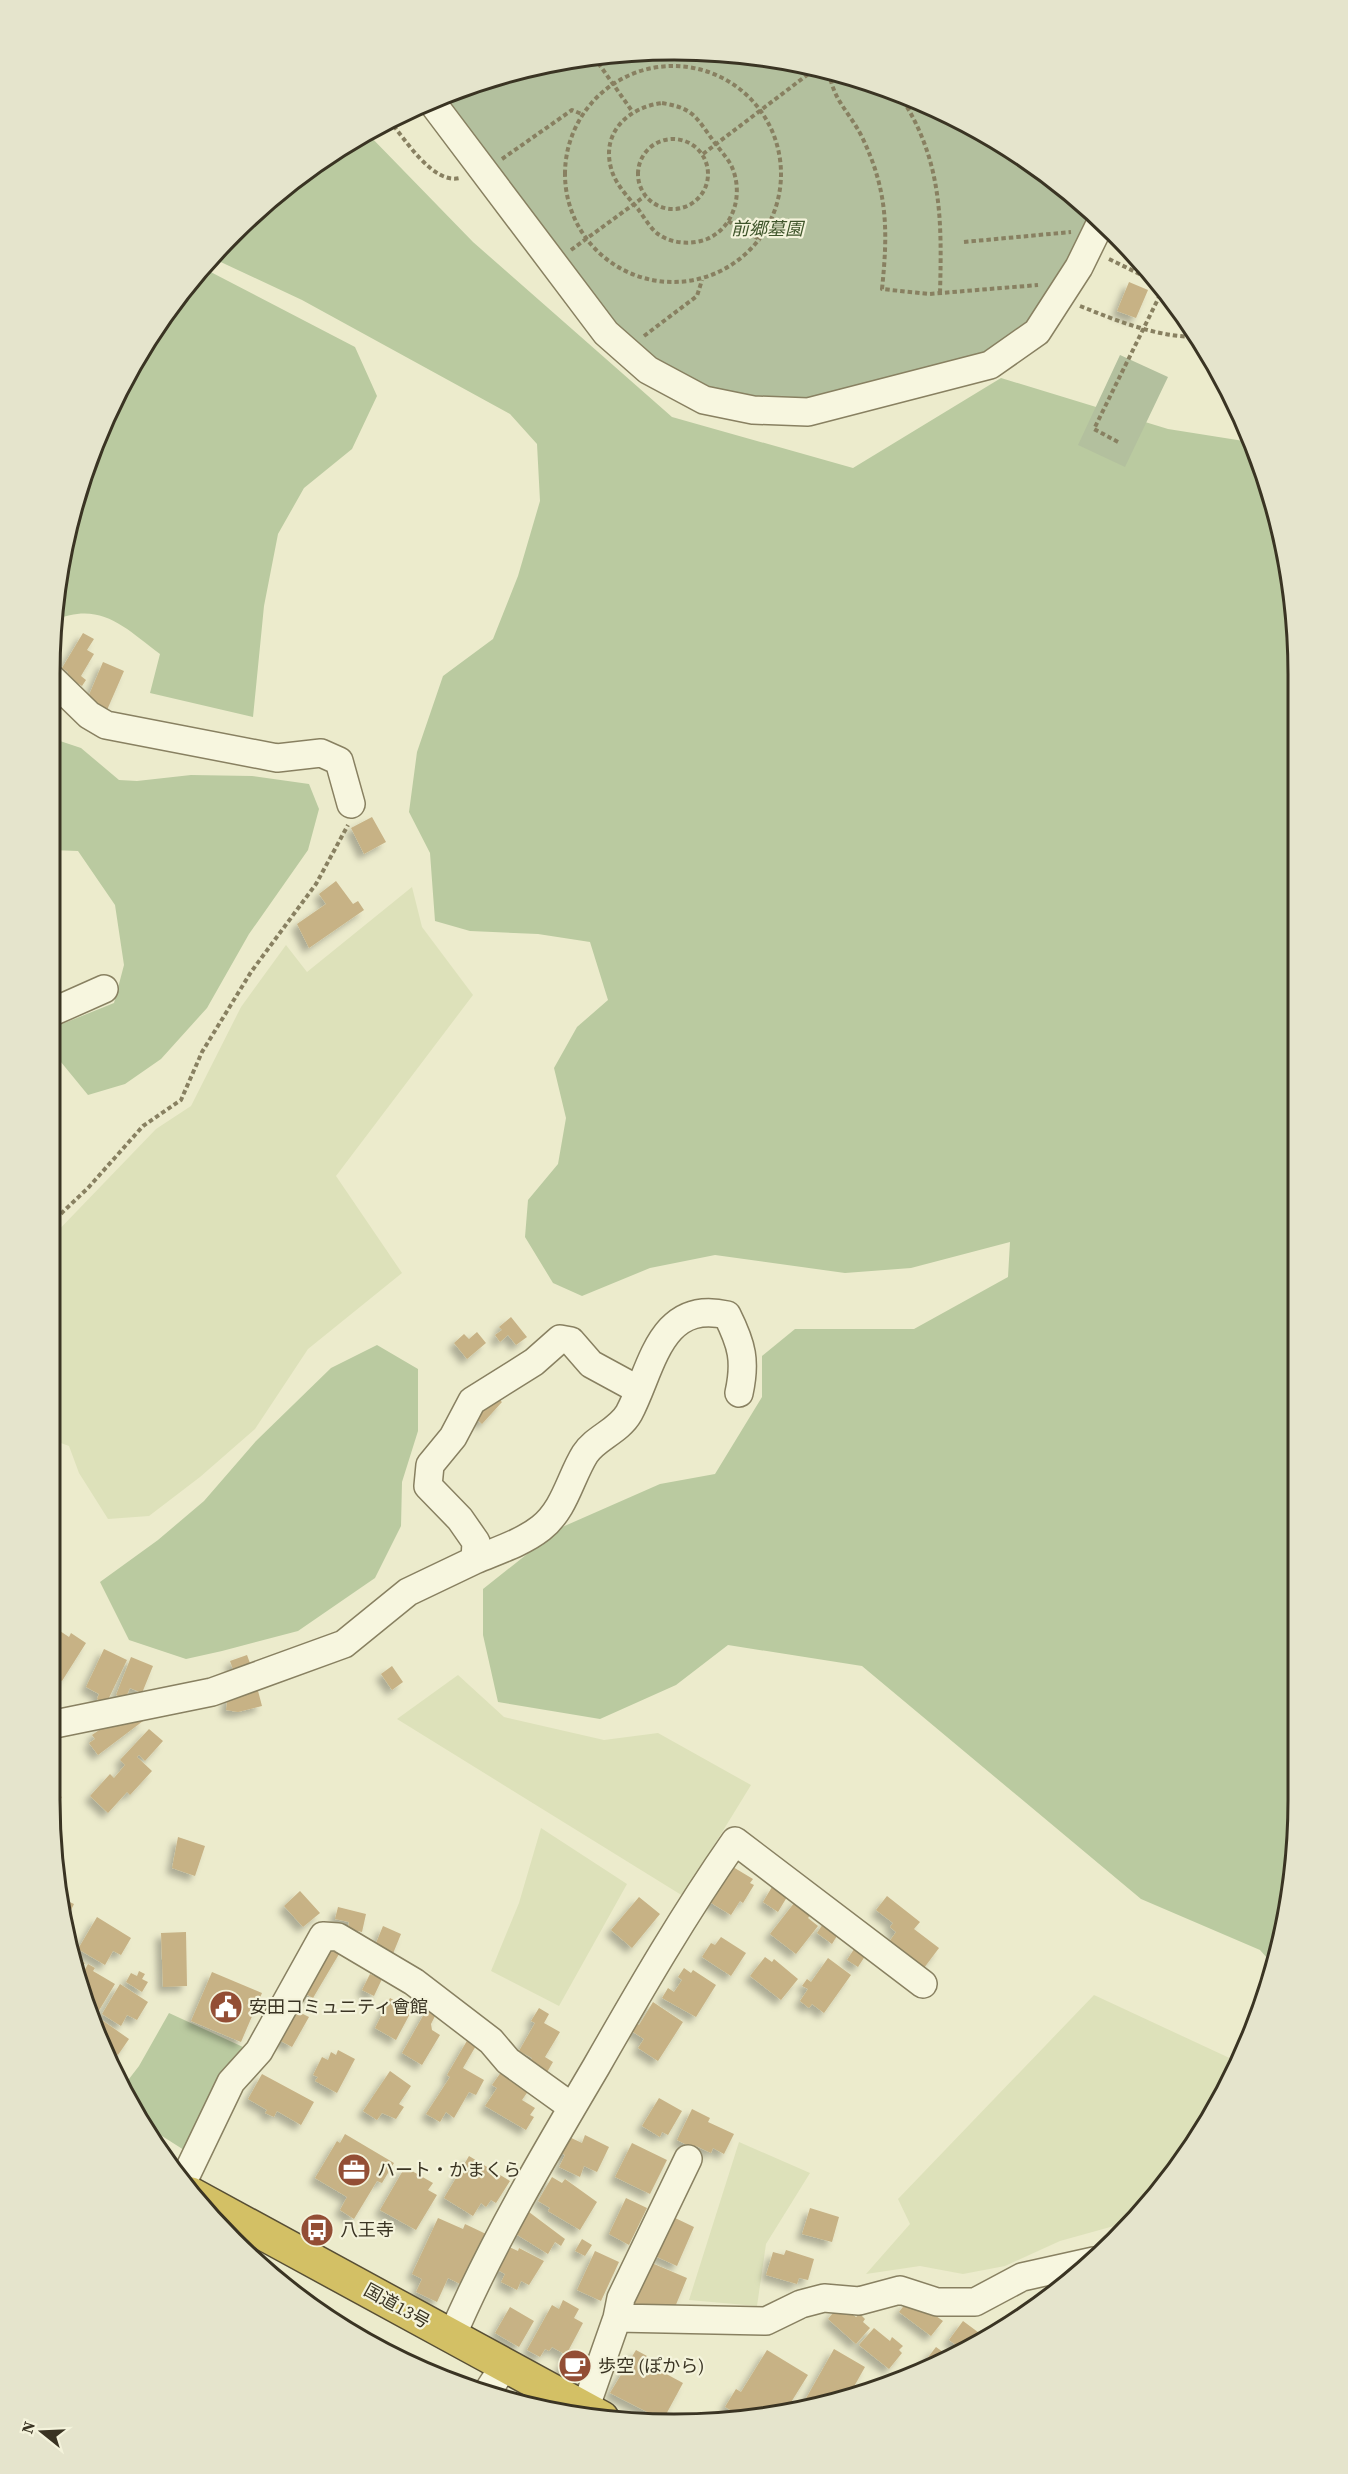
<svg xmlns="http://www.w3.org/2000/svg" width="1348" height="2474" viewBox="0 0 1348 2474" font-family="'Source Serif 4','Noto Sans JP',serif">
<defs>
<filter id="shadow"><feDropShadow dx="-5.5" dy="5.5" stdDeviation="3" flood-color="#0004"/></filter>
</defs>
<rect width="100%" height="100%" fill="#ecebcc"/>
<path fill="#dde1ba" d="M412,887L422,927L473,995L336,1176L402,1273L308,1349L255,1429L200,1477L149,1516L108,1519L79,1473L69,1446L50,1439V1239L156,1129L191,1106L241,1007L286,945L307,972Z
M458,1675L504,1717L604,1740L658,1733L751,1785L683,1896L397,1719Z
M541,1828L627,1884L559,2006L491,1971L519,1903Z
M1094,1995L1236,2061L1215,2112L1169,2180L1132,2221L1060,2241L1005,2266L963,2274L920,2266L866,2274L910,2224L898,2199Z
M739,2142L810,2173L766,2244L757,2306L689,2300Z"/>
<path fill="#bacaa0" d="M367,133L473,242L672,417L853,468L1001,378L1168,429L1250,442L1265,473L1293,593L1297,1840L1275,1967L1260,1950L1141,1899L862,1666L728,1645L676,1685L600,1719L498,1702L483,1635V1589L560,1528L660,1484L715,1474L762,1397V1356L795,1329H914L1008,1277L1010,1242L911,1268L845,1273L715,1255L650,1268L582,1296L553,1283L525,1237L528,1200L558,1164L566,1118L554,1068L577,1027L608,1000L590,942L538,934L470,931L435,921L430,853L409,812L417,752L443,676L493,639L518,576L540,501L537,444L510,414L302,300L210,257L294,179Z
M201,267L355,347L377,396L352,449L304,488L278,534L264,606L253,717L150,693L160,654C124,627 100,600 53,621L71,512L133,362Z
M51,738L81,748L119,780L137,781L191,775L252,776L309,784L319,809L308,850L249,934L207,1008L161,1059L125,1084L88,1095L56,1056L52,1028L114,1003L124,965L115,905L78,851L51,850Z
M377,1345L418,1369V1431L402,1482L401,1526L375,1578L298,1631L222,1651L186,1659L129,1640L100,1582L158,1540L204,1501L256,1441L331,1368Z
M169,2013L243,2047L219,2074L184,2150L140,2122L122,2088L139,2066Z"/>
<path fill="#b3c09e" d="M633,51L755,55L874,83L986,133L1086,205L1093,213L1050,295L1030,320L995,351L836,397L772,400L713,390L662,365L609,319L443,97L512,71Z
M1120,355L1168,377L1125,467L1078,445Z"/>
<path fill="#c7b285" filter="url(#shadow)" d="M1129,282L1148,290L1136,318L1117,311Z
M83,633L94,639L87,650L94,654L81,676L86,680L82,686L66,676L68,672L62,668Z
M103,662L124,671L107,710L86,702Z
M372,817L386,842L364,854L351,828Z
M336,881L353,904L358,901L364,910L309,948L297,924L326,904L319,894Z
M54,1094L61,1109L50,1114V1096Z
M511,1317L527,1337L516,1345L508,1335L500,1342L495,1335L502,1330L499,1327Z
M477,1332L486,1343L467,1359L454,1343L464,1334L469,1339Z
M492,1393L502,1402L482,1424L472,1415Z
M60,1631L69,1637L71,1633L86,1643L62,1681L50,1674V1649Z
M104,1649L127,1660L106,1704L97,1699L99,1694L86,1687Z
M247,1655L251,1666L234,1672L230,1661Z
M131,1657L153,1666L142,1693L130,1688L125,1699L116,1695Z
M392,1666L403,1682L392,1690L381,1674Z
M257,1687L262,1706L238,1712L226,1710L228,1695Z
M136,1712L143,1721L98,1755L89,1743L95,1739L92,1735L118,1717Z
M149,1729L163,1741L145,1761L139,1755L137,1757L152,1771L130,1795L127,1792L108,1813L90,1796L110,1774L114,1778L125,1765L120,1760Z
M52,1791L62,1797L51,1816L50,1795Z
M178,1837L205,1846L195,1876L172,1868Z
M728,1864L753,1879L750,1883L754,1885L743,1903L740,1901L731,1915L703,1898Z
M772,1887L787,1897L778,1912L763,1902Z
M300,1891L320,1913L303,1927L284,1906Z
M887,1896L920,1922L914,1929L939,1948L921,1972L887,1945L896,1932L890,1927L893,1923L876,1910Z
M59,1897L74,1904L63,1926L61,1921Z
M639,1897L660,1914L632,1948L611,1930Z
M798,1898L813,1911L808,1918L818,1926L796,1954L770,1934Z
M338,1907L366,1914L362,1932L348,1929L349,1922L335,1919Z
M97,1917L131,1938L121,1955L113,1951L105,1965L78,1949Z
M825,1921L840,1931L832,1944L817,1933Z
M383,1926L401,1934L392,1956L374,1948Z
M186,1932L187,1986L163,1987L161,1933Z
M721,1937L746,1953L731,1976L702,1957L711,1943L715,1945Z
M67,1942L74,1946L70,1954Z
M330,1942L342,1949L313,1998L300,1991Z
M856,1946L867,1953L858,1967L847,1960Z
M74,1956L85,1963L76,1977L72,1960Z
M765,1957L772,1962L774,1959L798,1979L781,2000L750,1976Z
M828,1958L851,1975L824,2013L812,2004L809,2008L800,2001L808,1989L802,1986L807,1979L811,1982Z
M88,1964L95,1968L93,1971L115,1984L92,2022L78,1982Z
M684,1968L691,1973L693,1970L716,1985L696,2017L662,1998L668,1988L674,1992L682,1980L678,1977Z
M139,1971L145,1974L142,1979L148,1982L142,1992L126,1982L131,1973L137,1976Z
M212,1972L262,1993L241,2042L191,2021Z
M370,1974L382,1979L374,1996L362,1990Z
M120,1984L148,2002L137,2020L127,2015L121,2026L102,2014Z
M390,1998L412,2010L396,2040L375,2028Z
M653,2002L683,2022L658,2061L638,2048L644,2039L630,2030L635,2022L639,2025Z
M428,2007L437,2012L431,2024L432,2030L440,2035L422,2065L402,2053Z
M539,2008L549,2014L544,2023L560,2032L545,2057L553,2062L546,2074L528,2064L532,2058L519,2051L535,2023L531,2021Z
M293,2009L309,2017L292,2047L277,2039Z
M99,2018L129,2039L118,2055L102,2044L94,2026Z
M468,2039L477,2044L463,2068L484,2080L476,2095L469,2092L454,2118L446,2112L440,2122L426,2114L450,2077L447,2075Z
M338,2050L355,2059L337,2093L315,2081L318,2077L313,2075L322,2057L328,2060L331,2052L336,2055Z
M504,2068L531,2087L522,2100L535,2108L530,2115L534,2117L526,2130L485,2106L497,2088L492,2085Z
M390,2071L411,2086L399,2104L404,2107L396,2119L382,2113L377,2120L363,2111Z
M262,2074L314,2102L301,2125L277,2111L274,2117L265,2113L267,2110L248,2099Z
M659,2098L682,2111L668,2135L662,2132L660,2137L642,2126Z
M692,2109L710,2118L708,2122L734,2134L724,2154L713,2148L711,2153L696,2146L695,2149L677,2140Z
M345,2134L394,2163L382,2183L377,2181L354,2219L340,2210L347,2197L315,2178L337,2141L340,2143Z
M585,2135L609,2147L597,2172L584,2166L580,2177L559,2167L565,2155L560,2152L567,2136L582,2143Z
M632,2143L667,2160L650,2194L615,2177Z
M469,2156L510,2181L496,2203L491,2200L486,2207L481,2203L473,2216L444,2198Z
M405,2167L433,2183L428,2190L437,2195L416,2230L380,2210Z
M552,2177L562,2183L565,2179L597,2202L580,2230L548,2211L550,2208L538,2201Z
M626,2198L647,2208L629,2245L609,2234Z
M810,2208L839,2217L832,2242L802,2234Z
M525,2209L565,2239L561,2246L555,2242L548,2254L511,2231Z
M673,2217L694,2227L677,2266L655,2256Z
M438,2218L463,2229L465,2224L486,2234L462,2285L448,2278L437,2302L416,2292L422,2279L412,2274Z
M582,2239L592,2245L585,2256L575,2251Z
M507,2246L518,2251L519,2248L544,2261L529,2285L521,2281L517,2290L501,2282L505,2274L496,2269Z
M786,2250L814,2259L808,2280L799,2278L797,2284L766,2275L773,2252L784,2255Z
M595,2251L619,2262L601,2301L577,2290Z
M647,2261L687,2278L675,2307L671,2305L668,2310L641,2304L639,2308L629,2304Z
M563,2300L579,2309L574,2318L583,2323L566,2355L552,2347L549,2351L545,2349L540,2357L527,2350L552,2305L559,2309Z
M906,2303L925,2308L943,2321L931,2336L899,2312Z
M510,2307L534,2321L519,2347L495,2333Z
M837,2308L844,2314L847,2310L856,2317L860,2314L865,2319L863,2322L870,2328L856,2344L828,2319Z
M963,2321L986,2338L963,2350L949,2340Z
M874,2328L890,2341L892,2337L903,2346L899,2350L902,2353L889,2369L859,2345Z
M936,2347L950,2357L917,2375L915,2374Z
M570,2349L575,2352L577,2349L592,2356L583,2382L559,2370Z
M834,2349L865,2367L847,2399L800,2409Z
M636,2350L647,2356L644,2362L683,2383L663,2420L610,2393Z
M767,2350L808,2375L785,2412L726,2421L732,2411L725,2407L736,2389L741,2392Z"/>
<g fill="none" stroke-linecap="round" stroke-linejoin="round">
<defs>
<path id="minor" d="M431,101L606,333L648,370L704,400L753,410L808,412L990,365L1037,332L1079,267L1101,222
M51,678L89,715L106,725L277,758L321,753L339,761L351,804
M50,1013L104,989
M475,1560C496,1551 522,1543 541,1528C565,1509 570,1478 585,1454C595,1438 619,1431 629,1413C652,1370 659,1299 727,1315C742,1345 746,1361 739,1393
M50,1725L212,1692L344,1644L408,1592L475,1560L476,1542L460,1519L428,1486L430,1465L453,1437L472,1401L534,1362L560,1339L571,1341L591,1364L637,1389
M182,2184L231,2082L259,2051L323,1936L338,1937L414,1982L491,2041L508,2061L572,2107
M617,2318L766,2321L801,2304L824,2298L859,2301L900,2290L937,2302H975L1022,2277L1094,2261
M452,2336C492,2243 544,2155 596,2067C640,1990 684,1914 735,1841L923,1984
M486,2394L504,2366
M585,2409L617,2318L621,2298L688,2159"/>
<path id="highway" d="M191,2194L602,2418"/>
</defs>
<use href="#minor" stroke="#888061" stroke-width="30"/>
<use href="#highway" stroke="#574e34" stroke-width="36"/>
<path stroke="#888061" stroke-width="4" stroke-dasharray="4.5 3" stroke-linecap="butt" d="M594,57L632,111
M565 174a108 108 0 1 1 216 0a108 108 0 1 1-216 0Z
M829,72C834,102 849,111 862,137C888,191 888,231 882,289L929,294L1038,285
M899,94C942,159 942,218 940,293
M662,103C673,105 683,107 692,114C700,121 706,131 712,139C718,148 726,156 731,165C744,192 735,227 707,239C692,245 672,244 658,234C651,229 644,217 638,209C628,197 615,184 611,168C601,131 630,107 662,103Z
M389,120C405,139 433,185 460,178
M638 174a35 35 0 1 1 70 0a35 35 0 1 1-70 0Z
M703,154L815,69
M502,159L572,110L584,115
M728,221L761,240
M964,242L1071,232
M571,250L645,196
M1109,259L1152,280
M1080,306C1118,321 1156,337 1198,337
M644,336L697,296L702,280
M1118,442L1094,429L1162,291
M50,1224L88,1188L143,1126L181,1100L202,1052L251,972L316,884L348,825"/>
<use href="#minor" stroke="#f7f6df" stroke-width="27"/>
<use href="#highway" stroke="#d3c065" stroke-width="33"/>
</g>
<defs>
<symbol id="civic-disc" viewBox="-11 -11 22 22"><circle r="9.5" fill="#934e35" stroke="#f4f3db"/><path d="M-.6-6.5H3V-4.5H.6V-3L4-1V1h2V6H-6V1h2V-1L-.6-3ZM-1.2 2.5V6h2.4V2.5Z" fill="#fff"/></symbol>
<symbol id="office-disc" viewBox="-11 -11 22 22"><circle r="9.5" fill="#934e35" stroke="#f4f3db"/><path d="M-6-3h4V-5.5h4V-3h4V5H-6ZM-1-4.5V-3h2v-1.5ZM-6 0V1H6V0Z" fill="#fff"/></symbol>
<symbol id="bus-disc" viewBox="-11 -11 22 22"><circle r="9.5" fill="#934e35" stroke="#f4f3db"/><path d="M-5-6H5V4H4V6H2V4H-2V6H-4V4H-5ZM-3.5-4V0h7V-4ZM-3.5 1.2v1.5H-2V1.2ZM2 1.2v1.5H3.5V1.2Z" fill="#fff"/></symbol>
<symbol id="cafe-disc" viewBox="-11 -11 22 22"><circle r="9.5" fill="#934e35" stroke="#f4f3db"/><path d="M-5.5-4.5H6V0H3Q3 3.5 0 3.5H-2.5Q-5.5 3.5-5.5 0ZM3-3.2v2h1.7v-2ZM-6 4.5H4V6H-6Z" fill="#fff"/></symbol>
</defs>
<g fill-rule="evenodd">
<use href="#civic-disc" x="207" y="1988" width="38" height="38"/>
<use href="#office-disc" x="335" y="2151" width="38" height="38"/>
<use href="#bus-disc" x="298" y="2211" width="38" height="38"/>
<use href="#cafe-disc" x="556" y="2347" width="38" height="38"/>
</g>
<g text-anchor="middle" stroke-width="4.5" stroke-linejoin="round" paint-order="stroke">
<g font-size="18" font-style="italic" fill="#3f552b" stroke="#f4f3db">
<text x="767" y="235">前郷墓園</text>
</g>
<g font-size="18" fill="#3a3423" stroke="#f4f3db" text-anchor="start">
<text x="249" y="2013">安田コミュニティ會館</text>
<text x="377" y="2176">ハート・かまくら</text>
<text x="340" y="2236">八王寺</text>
<text x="598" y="2372">歩空 (ぽから)</text>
</g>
<g font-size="18" fill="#3a3423" stroke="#f4f3db">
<text transform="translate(397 2306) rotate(29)" y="6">国道13号</text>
</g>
</g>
<path d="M0 0H1348V2474H0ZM674 60H674A614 614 0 0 1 1288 674V1800A614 614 0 0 1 674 2414H674A614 614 0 0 1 60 1800V674A614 614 0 0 1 674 60Z" fill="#e5e4cc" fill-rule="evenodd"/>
<path fill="none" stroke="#3a3423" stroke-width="3" d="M674 60H674A614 614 0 0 1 1288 674V1800A614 614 0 0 1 674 2414H674A614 614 0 0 1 60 1800V674A614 614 0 0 1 674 60Z"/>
<g transform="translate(42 2432) rotate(288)" stroke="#f4f3db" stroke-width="4.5" paint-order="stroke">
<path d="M0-4.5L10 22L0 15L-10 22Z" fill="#3a3423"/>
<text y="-9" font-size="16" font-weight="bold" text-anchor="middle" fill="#3a3423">N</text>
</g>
</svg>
